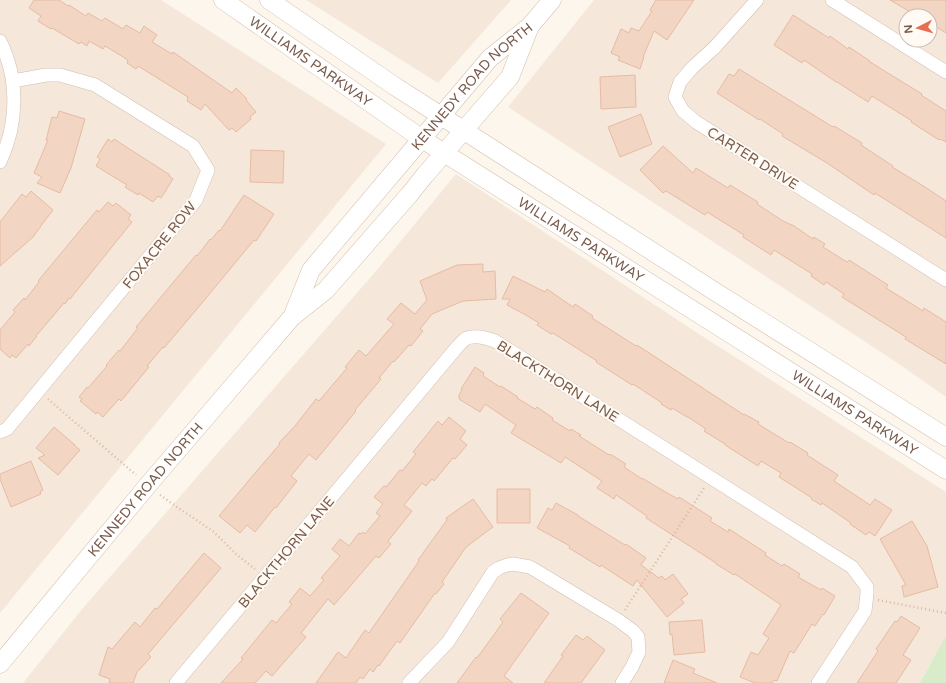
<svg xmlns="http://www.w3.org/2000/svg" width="946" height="683" viewBox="0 0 946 683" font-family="'Varela Round',sans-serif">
<rect width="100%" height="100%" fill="#fdf6ec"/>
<path fill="#f5e8da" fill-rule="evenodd" d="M0,0H161L386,144L0,613Z
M306,0H511L438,83Z
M594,0H946V397L899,364L508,107ZM906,16H930V40H906Z
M456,174L699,334L946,492V635L920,683H23L83,608L376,271Z"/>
<path fill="#d8ecc9" d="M946,635V683H920Z"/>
<path fill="#f3d5c3" stroke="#e6bba3" d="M34,0H59L68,6L69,5L86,16L88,13L102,21L105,18L123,29L126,25L140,33L144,26L157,35L152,42L172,54L173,52L232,93L236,88L247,99L246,100L256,112L250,117L251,119L236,132L232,128L229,130L205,104L201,110L187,101L188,99L187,98L188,97L138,66L136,69L127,63L128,60L105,46L103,49L89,41L87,46L81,42L79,44L52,28L51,29L38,21L41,16L29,8Z
M656,0H694L667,40L654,31L643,57H644L640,69L618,60L620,57L611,53L621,29L629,33L631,28L639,31L652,11L650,10Z
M890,0H946V33L930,23V16H917Z
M793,15L829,38L830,36L848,49L849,47L870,61V62L922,94L921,95L946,111V142L940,139L939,140L911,122L912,121L872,96L868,102L837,82H836L804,60L802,63L774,45Z
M739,69L833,127L834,126L862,143L861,145L893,166L892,167L925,187L946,201V238L875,193L874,195L827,163L782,136L783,134L760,119L759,120L717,93L729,74L734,76Z
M635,75L636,107L601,109L600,77Z
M59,111L85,119L71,168L60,193L37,183L42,177L34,173L48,140H46L52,117L57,118Z
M641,114L652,144L620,157L608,127Z
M108,139L112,142L114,139L170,175L169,176L173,179L161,198L158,196L153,202L139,193L138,195L125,187L127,185L96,166L100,159L97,157Z
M663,146L693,173L696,168L728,188L730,185L758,202L757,204L783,221L794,226L813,239L814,237L825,244L823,247L847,262L849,260L888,285L886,288L923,311L924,308L946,322V364L905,339L906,337L842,297L844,294L826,282L824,285L811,276L812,274L774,250L771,255L743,237L744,235L707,212L705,215L666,191L663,193L640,170Z
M251,150L284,151L283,183L250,182Z
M31,191L53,210L43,223L33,237L0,266V222L22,194L26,197Z
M244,195L274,214L256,241L254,240L202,303L164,348L163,347L147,366L149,367L121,401L119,399L103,417L97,412L96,414L80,401L82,399L79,397L87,387L88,388L107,366L106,365L119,350L120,351L138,328L136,327L196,255L197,256L210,239L211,240L219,230L220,231Z
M108,202L113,206L116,203L131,215L128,219L132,222L70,299L69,298L65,304L64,303L36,336H37L29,346L28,344L16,358L12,355L10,358L0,349V330L15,312L13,310L24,298L25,300L39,282L38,281L97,210L99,212Z
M483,264V272L495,271L496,299L463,301L432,314L420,329L423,331L411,346L409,345L394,362L393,361L379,378L381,379L355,410L356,411L316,460L309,454L291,476L297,481L276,508L275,507L255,532L247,525L240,533L219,516L255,473L280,444L279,443L295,426L316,399L319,401L347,368L345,367L359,350L366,356L394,324L387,319L401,303L415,314L427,300L420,281L457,265Z
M513,276L545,292L547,289L573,307L575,304L593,316L592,318L636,346L637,345L744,415V414L759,422L758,424L789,443L790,442L808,453L807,455L838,475L834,481L870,505L875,499L892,510L875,536L869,532L866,535L850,524L851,523L822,503L821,505L811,499L812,498L779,477L781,473L761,461L758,466L725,445V444L704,431L706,429L688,417H687L672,408L671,410L661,404L662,403L633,384L632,385L596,362L597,361L553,333L551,334L537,325L539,323L524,314L507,305L510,299H502Z
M475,367L484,373L483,376L500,387L501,386L518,397L517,398L535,409L537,407L553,418L552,420L570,431L571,429L581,435L579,436L609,455L610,454L626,464L624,467L642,479V478L662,490L678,499L679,497L712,518L710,521L728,532L729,529L766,553L765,555L782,566L784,564L800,574L798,577L821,590L822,588L835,596L824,615L823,614L815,626L812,624L794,653L790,651L777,681L774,680L772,683H755L740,677L751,652L758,655L769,638L763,634L781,605L735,574L734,575L716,564V563L646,518L647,516L616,495L614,499L597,488L602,481L565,457L561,463L511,433L516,425L485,404L480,412L459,399V395L462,390L461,389Z
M449,417L466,431L460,439L467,445L455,459L453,458L434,481L432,479L426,486L422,483L404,505L412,511L388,541L391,544L379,558L376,556L334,605L328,599L301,633L306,637L272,676L266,671L255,683H221L243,659L241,658L272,620L276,623L292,604L289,602L300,588L310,596L324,580L321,578L340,556L332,549L340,539L349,546L359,533L361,534L363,532L365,534L380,516L376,513L383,504L374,497L384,486L386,487L400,470L402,471L416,454L413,452L438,421L442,425Z
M54,427L75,445H74L80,450L58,475L38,458L45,455L36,448Z
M31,461L43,490L40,492L41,494L11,507L0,479V474Z
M497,489H530V523H497Z
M473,499L493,527L466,547L442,582L444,584L436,594L435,593L400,643L397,641L379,666L378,665L373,672L370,669L363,679L360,677L356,683H316L338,652L346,658L365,630L369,633L419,561L418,560L447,520L446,518Z
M556,503L578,515V516L625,545L626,544L646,558L641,565L659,578L662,576L665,580L673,574L688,594L681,599L684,603L667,617L637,580L633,586L601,565L600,567L569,548L570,546L537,528L548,508L552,510Z
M912,521L927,546L938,587L904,597L902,586L906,585L880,539Z
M204,553L221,568L148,654L151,657L137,672L133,683H109L110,679L99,675L108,647L112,649L135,622L140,627L155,608L157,609Z
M521,593L549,613L504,676L513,683H457L476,657L477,658L493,636L503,622L500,619Z
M901,616L920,628L903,655L911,660L896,683H857L878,651L876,649L895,621L897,622Z
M702,620L705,652L674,655L672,634L670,635L669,622Z
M576,635L583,640L587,636L605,650L581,683H544L563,656L561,655Z
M673,660L695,669L693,673L717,683H664Z"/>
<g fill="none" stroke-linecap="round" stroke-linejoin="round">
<defs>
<path id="street" d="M757,0L715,47L692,68L680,82L675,97L683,111L696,122L946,280
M832,0L946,72
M0,41C19,79 18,124 0,162
M0,432L7,429L196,200L208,170L193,146L95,85L60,75H46L13,81
M176,683L458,346C460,344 463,341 465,339C474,334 486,338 495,341L852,567L867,587V593L865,611L818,683
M409,683L448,642L493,572L499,568L507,565L513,564L530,567L618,620L633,631L638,637L639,652L632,667L622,683"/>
<g id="secondary">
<path id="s1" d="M223,0L422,139L946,470"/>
<path d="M269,0L396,87L714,291L946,437"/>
<path id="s2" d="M293,315L311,270L490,58L530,26L552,0"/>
<path id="s3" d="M0,664L148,485L292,317L326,290L409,195L425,175L510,77L530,26"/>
</g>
</defs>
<use href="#street" stroke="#d1beb0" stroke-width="14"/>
<use href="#secondary" stroke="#d6c0b0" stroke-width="19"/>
<path stroke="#d9b8a5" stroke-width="2.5" stroke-dasharray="1 3" stroke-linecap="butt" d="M48,399L136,475
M160,495L177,507L214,532L236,554L255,569
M878,600L946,613
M625,610L704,488"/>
<use href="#street" stroke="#fff" stroke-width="13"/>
<use href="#secondary" stroke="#fff" stroke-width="18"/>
</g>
<g text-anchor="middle" stroke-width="4" stroke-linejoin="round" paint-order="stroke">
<g font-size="14" fill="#7a5c4d" stroke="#fffaf3">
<text dy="5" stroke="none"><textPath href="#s1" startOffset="107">WILLIAMS PARKWAY</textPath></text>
<text dy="5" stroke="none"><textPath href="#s2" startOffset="293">KENNEDY ROAD NORTH</textPath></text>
<text transform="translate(753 158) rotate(32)" y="5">CARTER DRIVE</text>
<text dy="5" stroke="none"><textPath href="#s1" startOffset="431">WILLIAMS PARKWAY</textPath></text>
<text transform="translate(159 245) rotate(-51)" y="5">FOXACRE ROW</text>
<text transform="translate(558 381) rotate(32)" y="5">BLACKTHORN LANE</text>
<text dy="5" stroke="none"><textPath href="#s1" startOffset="755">WILLIAMS PARKWAY</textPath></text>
<text dy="5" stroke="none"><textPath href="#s3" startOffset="227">KENNEDY ROAD NORTH</textPath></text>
<text transform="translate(286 552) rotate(-50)" y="5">BLACKTHORN LANE</text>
</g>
</g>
<g transform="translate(918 28) rotate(264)"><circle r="19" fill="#fffaf3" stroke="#cabbb1"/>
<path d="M0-3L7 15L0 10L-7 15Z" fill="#e76f51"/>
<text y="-6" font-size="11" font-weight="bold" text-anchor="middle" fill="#7a5c4d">N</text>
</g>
</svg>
